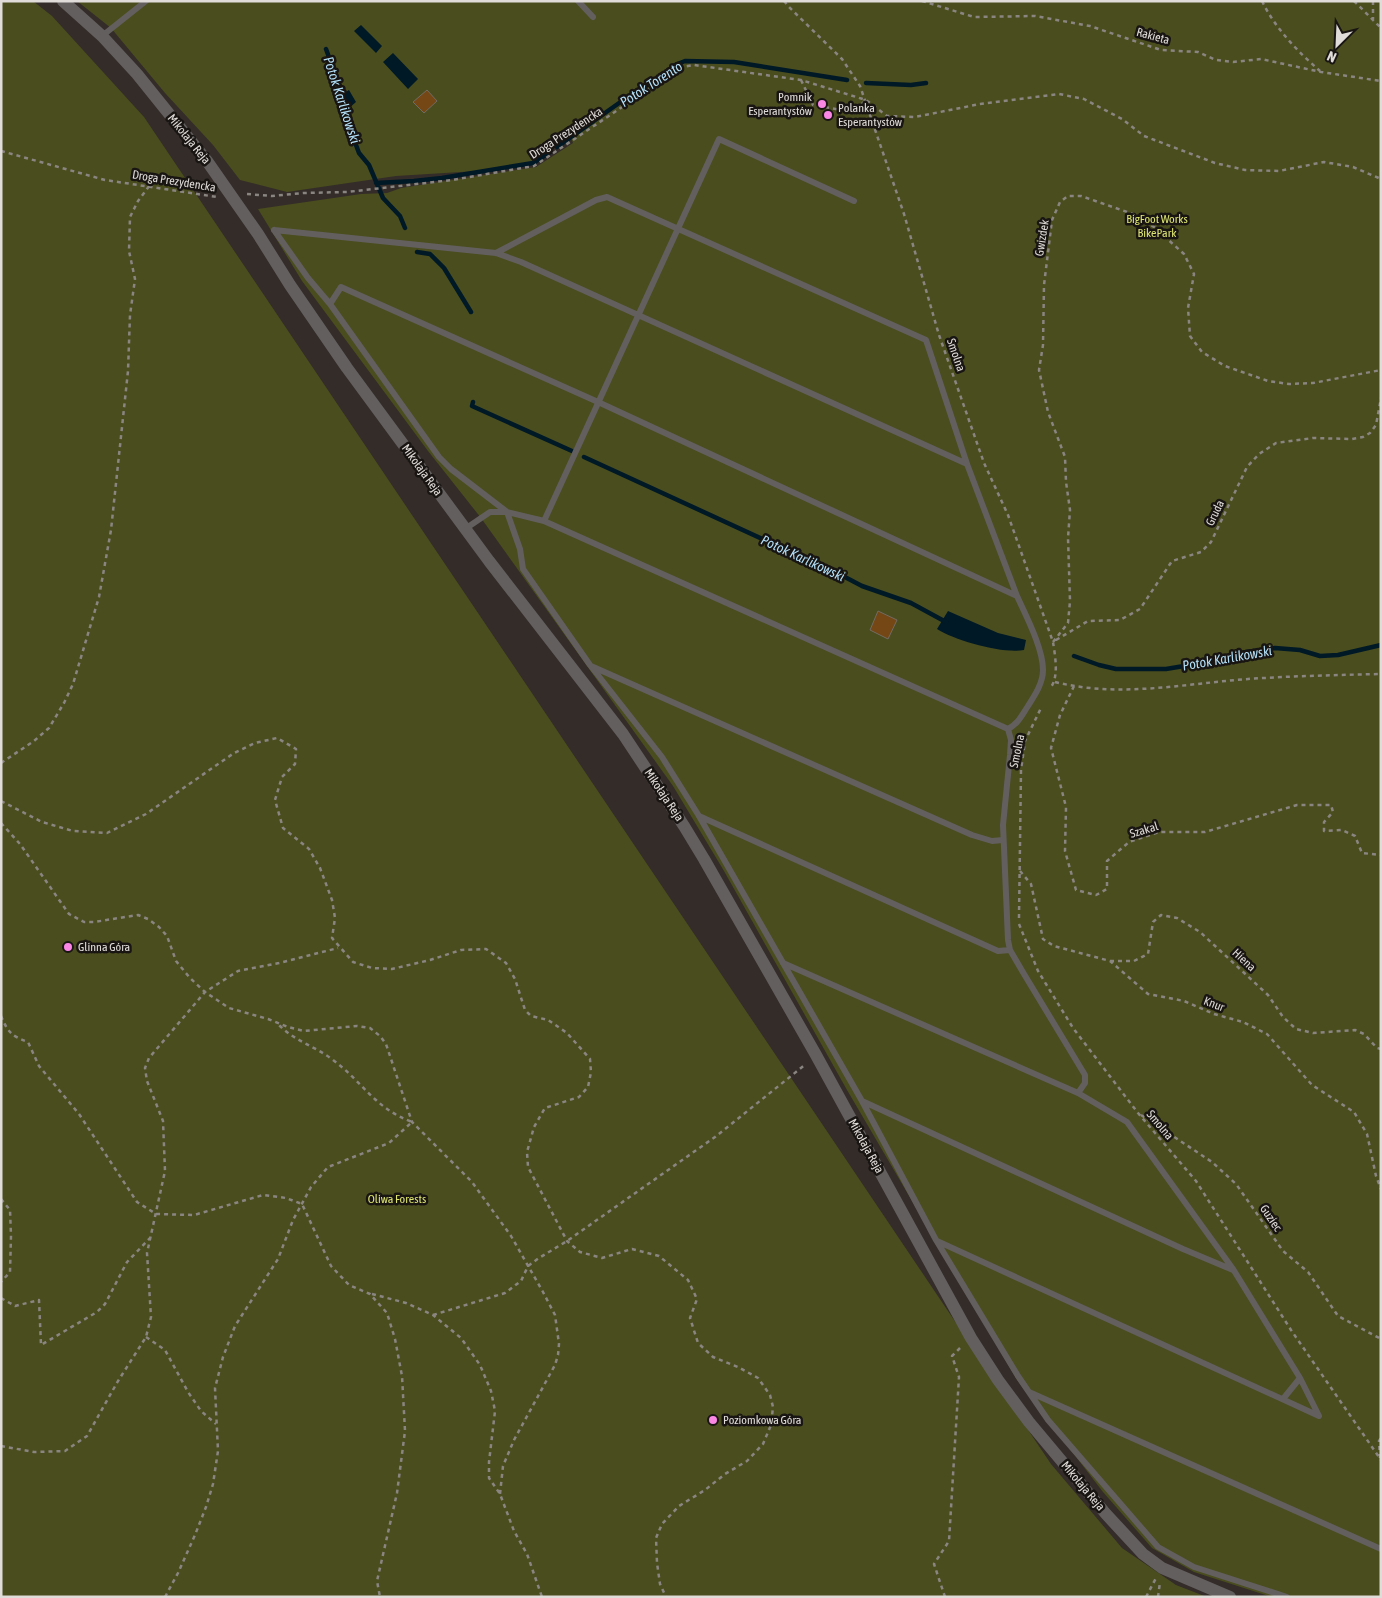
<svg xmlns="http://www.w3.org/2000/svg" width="1382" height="1598" viewBox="0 0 1382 1598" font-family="'Asap Condensed',sans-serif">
<rect width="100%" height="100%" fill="#332c28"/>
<path fill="#4a4d1e" d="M1,1H33L52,16L144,117L1051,1464L1122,1548L1176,1585L1207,1597H1Z
M77,1H1381V1597H1272L1194,1572L1152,1548L1103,1492L1017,1380L847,1090L724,871L673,786L481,518L428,451L302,281L258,209L361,194L387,193L401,188L536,167L573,143L571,138L561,143L534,162L477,171L396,176L287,192L240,180L213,145L165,93L111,28Z"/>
<path fill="#001926" d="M361,25L382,46L376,53L354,31Z
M393,53L418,79L408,89L383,62Z
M349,90L356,102L348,109L345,108L337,97Z
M948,611L998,633L1026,640L1024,650C1003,654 956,641 937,629Z"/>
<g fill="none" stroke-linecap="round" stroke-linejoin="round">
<path stroke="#001926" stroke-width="4.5" d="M326,49L348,109L349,127L356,145L359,153L369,165L383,198L400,216L405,228
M866,83L911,85L926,83
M557,147L636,91L655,81L675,65L685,61L734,62L847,80
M376,183L414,181L442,178L533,163L550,152
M417,252L430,254L444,268L471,312
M473,402L472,406L572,451
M584,457L843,576L862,586L911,603L946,622
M1074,656L1099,665L1116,669H1166L1214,661L1246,652L1275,648L1300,650L1320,656L1338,655L1381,645"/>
</g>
<path fill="#744714" stroke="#716b65" d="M427,90L437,101L424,113L413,102Z
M878,611L897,620L888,639L870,630Z"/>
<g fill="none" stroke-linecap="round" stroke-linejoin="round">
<path stroke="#8a8581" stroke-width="2.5" stroke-dasharray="4 4" stroke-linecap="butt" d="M784,1L789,7L842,59L860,86L904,214L939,335L984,463L1008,515L1053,642C1055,655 1059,676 1051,687
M922,1L974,17L1035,16L1090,26L1161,50L1198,52L1216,60L1233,62L1261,59L1321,72L1381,81
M1262,1C1275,28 1298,52 1320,71
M1354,1L1381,28
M1373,1V19
M801,80L813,105L853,112L866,100
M1,151L105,180L217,197
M247,194L272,196L303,193L347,192L452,180L534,166L682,67L694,65L801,80L866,100L887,116L915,117L980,104L1059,94L1084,99L1122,119L1144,136L1215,163L1245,170L1279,171L1324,162L1353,167L1381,179
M1056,640L1088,621L1120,620L1140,609L1172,561L1201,552L1211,542L1247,467L1259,454L1276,443L1313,438L1352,439L1363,437L1370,433L1376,425L1381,398
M1053,642L1068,623L1070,601L1068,538L1070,510L1066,482L1065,457L1048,412L1039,370L1043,345L1044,285L1052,220L1060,202L1068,196H1081L1133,214L1154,227L1184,254L1194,274L1188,308L1190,336L1202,352L1225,366L1268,381L1289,384L1313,383L1381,370
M1055,682C1119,698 1182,684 1248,679C1292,676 1336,675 1381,674
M1074,686L1060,715L1051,748L1066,807L1065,851L1076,890L1096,895L1107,889V861L1129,842L1159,832H1205L1297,805H1331L1333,812L1324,822V831L1342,830L1355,836L1362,853L1381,855
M1,763L34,741L49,728L64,703L73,684L99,597L111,530L128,371L130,315L135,279L129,251L130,217L138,201L150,185
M1,801L42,822L73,831L107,833L146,814L234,753L255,743L277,738L296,749L295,764L282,777L275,800L283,828L309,849L320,868L332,900L335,918L332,938L353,962L372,968L392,969L430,960L461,950L486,949L506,963L515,979L525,1010L531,1016L548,1020L567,1033L590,1059L591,1072L588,1087L579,1097L545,1108L534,1127L527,1152L528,1167L567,1241L580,1252L602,1258L632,1249L659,1256L688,1280L697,1299L690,1318L698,1343L713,1357L738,1367L758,1378L770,1395L773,1407L771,1425L763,1444L747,1461L725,1474L705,1490L679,1506L662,1524L656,1538L657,1563L660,1584L666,1597
M1,823L20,844L69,914L84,922H94L138,915L148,919L159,927L167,936L176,961L190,978L205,992L229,1008L268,1019L288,1027L304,1031L357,1026L370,1028L380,1036L386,1044L412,1122L472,1182L511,1236L543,1292L555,1315L559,1344L558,1355L555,1365L514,1440L503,1466L500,1494
M1020,871L1031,884L1043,939L1054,946L1110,961L1148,994L1184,1001L1214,1014L1243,1022L1267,1034L1312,1085L1354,1112L1367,1134L1376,1176L1381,1189
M1019,918L1021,770L1025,741L1041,708
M1019,924L1038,971L1073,1028L1138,1113L1196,1181L1291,1330L1381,1460
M1110,961H1134L1148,954L1153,922L1161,915L1177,918L1200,932L1268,995L1283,1017L1296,1029L1313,1033L1355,1030L1364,1034L1377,1048L1381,1049
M1,1016C8,1032 11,1036 28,1042L39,1066L79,1114L137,1202L156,1214L194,1215L263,1195L286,1198L302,1204L331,1266L349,1285L370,1294L387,1313L395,1339L402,1376L405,1431L397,1493L377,1581L380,1597
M1141,1115L1212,1162L1236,1184L1283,1251L1308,1272L1338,1316L1381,1339
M1,1199L10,1210L11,1236L10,1272L1,1282
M372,1294L406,1303L433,1315L461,1338L480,1365L491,1391L495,1411L489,1462V1478L500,1494L514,1531L527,1554L542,1597
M1,1298L15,1306L39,1300L41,1345L97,1312L105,1304L127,1262L150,1238
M433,1315L505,1293L521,1281L528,1266L539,1258L567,1241L715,1137L806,1064
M146,1337L165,1350L188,1392L201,1411L216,1424
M1,1446L34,1452L65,1451L87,1436L118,1381L146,1337L151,1317L147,1253L165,1171L163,1121L147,1081L145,1068L149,1058L205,992L238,971L279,963L338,948
M1380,1458L1379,1441L1381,1438
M165,1597L178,1573L195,1535L206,1507L213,1484L218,1451L215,1388L223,1357L235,1326L278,1259L293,1220L311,1187L328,1167L389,1143L412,1122C374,1108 363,1082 333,1060C315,1046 294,1041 278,1024
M945,1597L934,1564L949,1541L959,1377L952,1356L961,1347
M1146,1597L1156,1578
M1158,1597L1160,1582"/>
<path stroke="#635f5f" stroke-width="6" d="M578,1L593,17
M102,36L146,1
M274,230L308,278L330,304L439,457L451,469L507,512L520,549L523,569L590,665L662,757L699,816L862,1101L936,1240L1018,1376L1048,1420L1158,1547L1194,1567L1287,1597
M274,230L496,253L521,262L967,464
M496,253L596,200L607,197L926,340L967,464L1017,596
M330,304L341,287L598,402L1017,596C1026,616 1043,648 1043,670C1043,683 1035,695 1028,706C1022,715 1018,724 1008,729L1011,740L1010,755L1003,825L1008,940L1010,950L1024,974L1085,1075V1083L1078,1093
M544,521L719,139L854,201
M465,529L490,512H507L544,521L1008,729
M591,666L972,835L992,841L1003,840
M699,816L998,951L1010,950
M783,963L1078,1093L1127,1122L1233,1269L1300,1378L1283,1399
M862,1101L1183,1249L1233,1270
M937,1241L1319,1416L1300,1378
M1029,1392L1381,1549"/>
<path stroke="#635f5f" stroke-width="12" d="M63,1L102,36L137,74L207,161L258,234L290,285L347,368L489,561L623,734L684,826L704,859L816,1055L971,1338L998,1380L1029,1422L1106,1514L1143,1554L1162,1568L1230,1597"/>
</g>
<g fill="#fb87e5" stroke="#181513" stroke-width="2">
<circle cx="822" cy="104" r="5"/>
<circle cx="828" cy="115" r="5"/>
<circle cx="68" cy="947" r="5"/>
<circle cx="713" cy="1420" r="5"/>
</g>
<g text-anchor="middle" stroke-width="5" stroke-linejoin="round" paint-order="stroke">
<g font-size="12" fill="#e0dcd9" stroke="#181513">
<text transform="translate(1153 36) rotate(15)" y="4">Rakieta</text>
<text transform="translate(566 133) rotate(-33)" y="4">Droga Prezydencka</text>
<text transform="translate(189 139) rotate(51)" y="4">Mikołaja Reja</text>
<text transform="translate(174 181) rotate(9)" y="4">Droga Prezydencka</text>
<text transform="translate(1042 238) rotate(-81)" y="4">Gwizdek</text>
<text transform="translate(956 355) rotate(71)" y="4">Smolna</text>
<text transform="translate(422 470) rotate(54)" y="4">Mikołaja Reja</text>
<text transform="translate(1215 513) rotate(-64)" y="4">Gruda</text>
<text transform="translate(1017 751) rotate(-78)" y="4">Smolna</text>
<text transform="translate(664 795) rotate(56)" y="4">Mikołaja Reja</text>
<text transform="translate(1144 830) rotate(-17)" y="4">Szakal</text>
<text transform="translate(1244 960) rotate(43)" y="4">Hiena</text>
<text transform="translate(1214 1004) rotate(21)" y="4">Knur</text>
<text transform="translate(1160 1125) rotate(50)" y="4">Smolna</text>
<text transform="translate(866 1146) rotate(61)" y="4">Mikołaja Reja</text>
<text transform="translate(1271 1218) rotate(56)" y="4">Guziec</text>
<text transform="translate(1083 1486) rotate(50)" y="4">Mikołaja Reja</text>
</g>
<g font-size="12" fill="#e0dcd9" stroke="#181513" text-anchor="start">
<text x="812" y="101" text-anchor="end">Pomnik<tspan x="812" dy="14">Esperantystów</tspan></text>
<text x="838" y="112">Polanka<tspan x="838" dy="14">Esperantystów</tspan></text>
<text x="78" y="951">Glinna Góra</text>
<text x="723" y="1424">Poziomkowa Góra</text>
</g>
<g font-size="12" fill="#dee671" stroke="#181513">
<text x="1157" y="223">BigFoot Works<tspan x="1157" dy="14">BikePark</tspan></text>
<text x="397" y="1203">Oliwa Forests</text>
</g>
<g font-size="14" font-style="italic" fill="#b3dff7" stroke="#181513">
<text transform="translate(651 84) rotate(-33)" y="5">Potok Torento</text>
<text transform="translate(342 100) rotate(72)" y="5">Potok Karlikowski</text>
<text transform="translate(803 558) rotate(25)" y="5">Potok Karlikowski</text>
<text transform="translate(1227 658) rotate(-10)" y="5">Potok Karlikowski</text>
</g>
</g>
<rect width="1382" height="1598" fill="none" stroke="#e0dcd9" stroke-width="5"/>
<g transform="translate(1337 45) rotate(204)" stroke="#181513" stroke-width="4" paint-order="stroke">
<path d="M0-4L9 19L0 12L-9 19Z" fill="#e0dcd9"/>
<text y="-8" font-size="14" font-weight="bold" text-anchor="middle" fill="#e0dcd9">N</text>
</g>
</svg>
